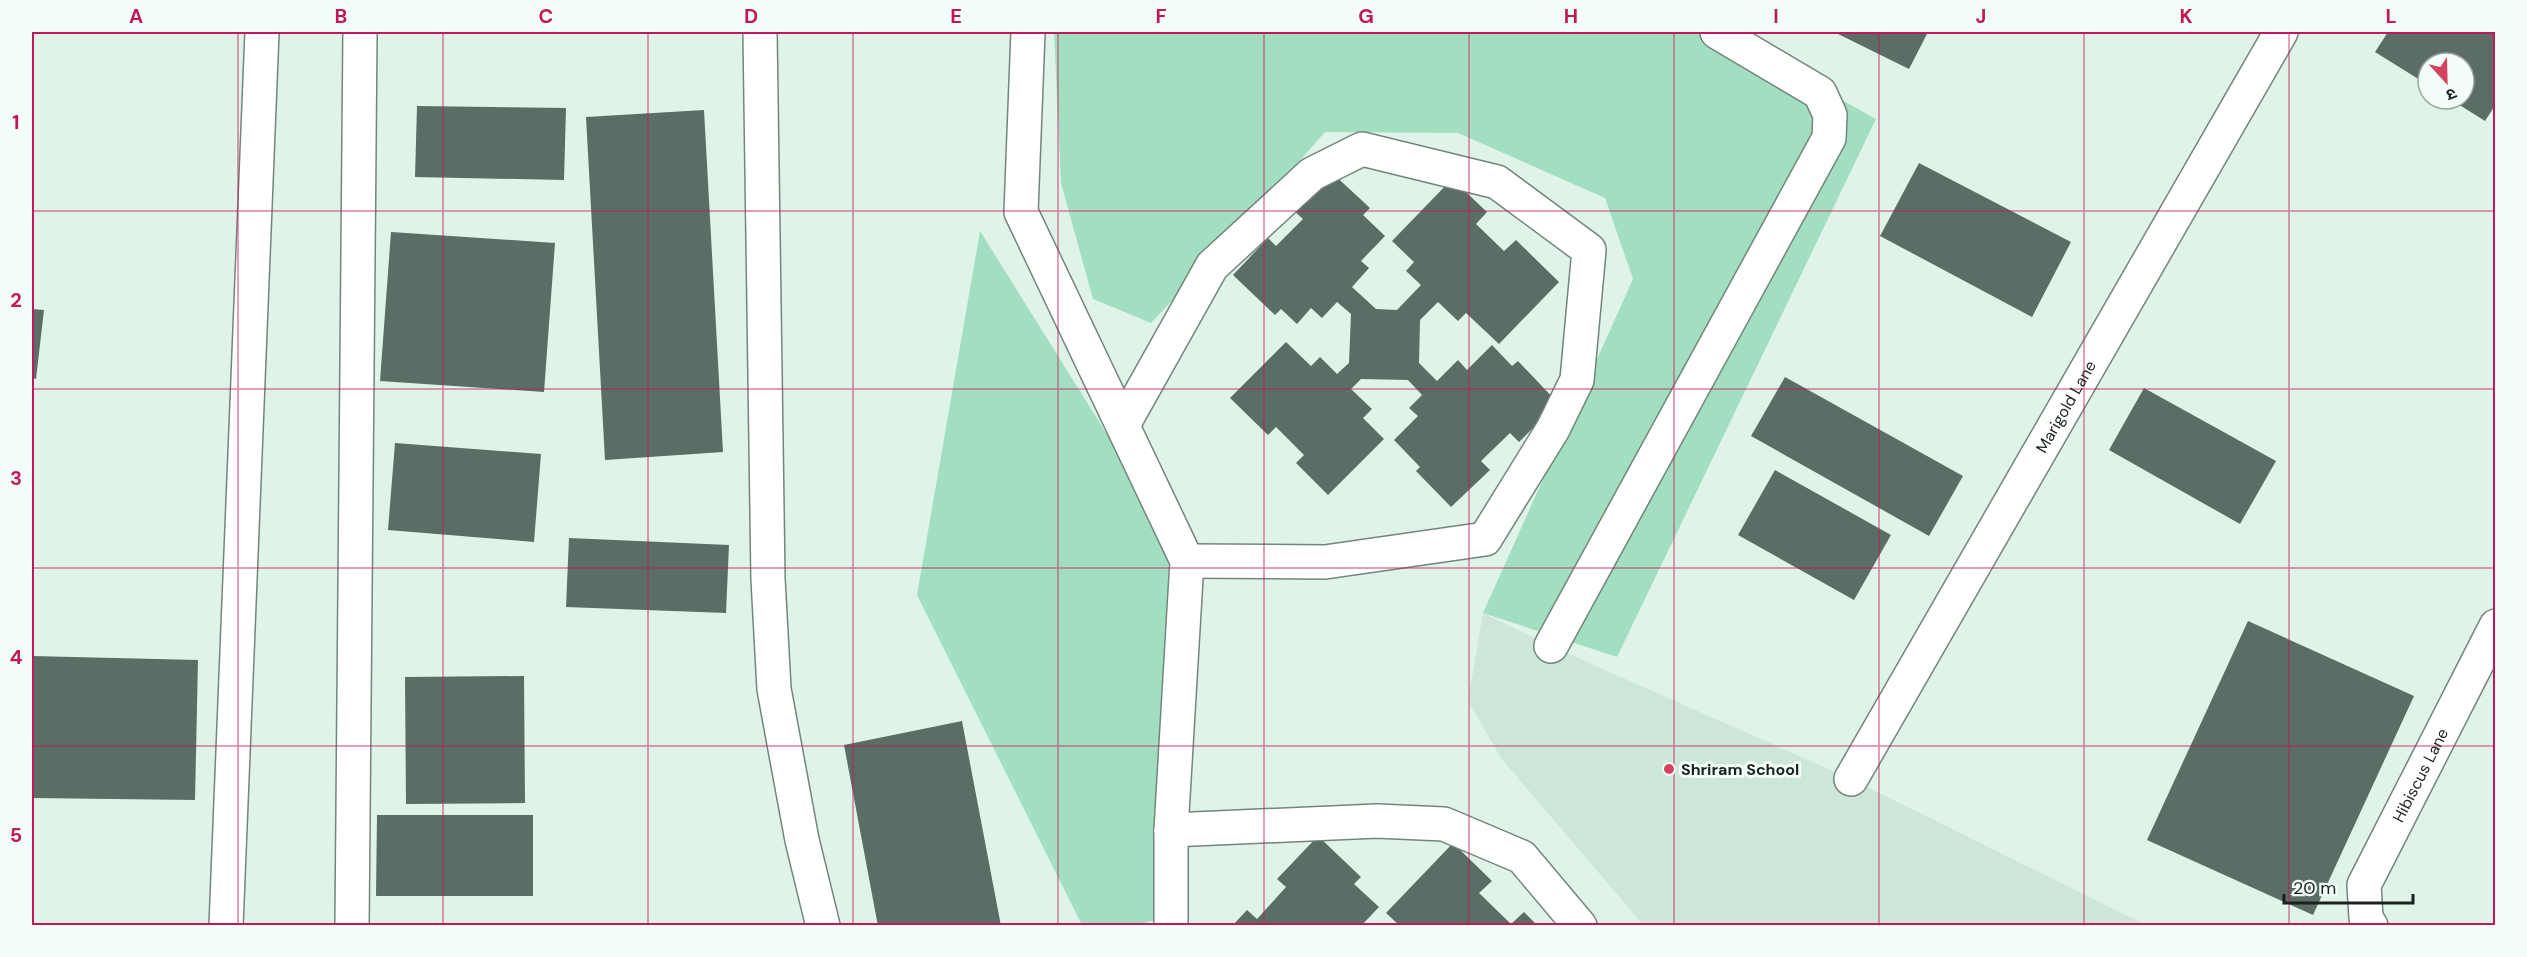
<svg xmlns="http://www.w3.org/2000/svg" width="2527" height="957" viewBox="0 0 2527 957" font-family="'DM Sans','Noto Sans Devanagari',sans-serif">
<rect width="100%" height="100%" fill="#e0f3e9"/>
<path fill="#cce7d9" d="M1483,613L1551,646L1851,779L2146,925H1643L1501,758L1468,701Z"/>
<path fill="#a2dfc1" d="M1054,32H1720L1876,119L1617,657L1483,613L1633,279L1605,198L1458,133L1325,132L1247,221L1151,323L1093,299L1061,183Z
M980,231L1168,532L1171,916L1137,925H1082L917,595Z"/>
<path fill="#5b6d64" d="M1834,32H1928L1909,69Z
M2388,32H2496V104L2485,121L2450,99H2464V63H2428V85L2375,52Z
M417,106L566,108L564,180L415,177Z
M704,110L723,452L605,460L586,117Z
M1919,163L2071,242L2032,317L1880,236Z
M1330,171L1370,208L1363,215L1385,236L1361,261L1369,268L1352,287L1376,309L1397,310L1421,285L1406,271L1414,262L1392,241L1452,179L1487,212L1476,224L1504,251L1516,240L1559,282L1499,344L1466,313L1458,321L1438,302L1420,320L1419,363L1437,381L1458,360L1467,370L1492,345L1512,366L1518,361L1558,403L1519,442L1510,433L1481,461L1490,470L1451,507L1416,471L1420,467L1394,440L1418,416L1409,408L1422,395L1408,380L1361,379L1351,389L1372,409L1363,418L1384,439L1328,495L1296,463L1304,455L1276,427L1268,435L1230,398L1286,342L1311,366L1320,357L1337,374L1349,363L1351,314L1337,302L1322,318L1311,308L1297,324L1281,309L1275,315L1233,275L1268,238L1276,246L1303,219L1294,211Z
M391,232L555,243L544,392L380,381Z
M32,309L44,310L36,379L32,378Z
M1785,377L1963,476L1929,536L1751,436Z
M2144,388L2276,461L2240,524L2109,450Z
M395,443L541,454L534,542L388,530Z
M1775,470L1891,535L1854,600L1738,535Z
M569,538L729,545L726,613L566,607Z
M2248,621L2414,696L2313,915L2147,840Z
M32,656L198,660L195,800L32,798Z
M524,676L525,803L406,804L405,677Z
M962,721L1001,926H878L844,745Z
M377,815H533V896H376Z
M1318,836L1361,877L1354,884L1379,907L1361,926H1232L1247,910L1257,919L1286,887L1277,879Z
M1453,843L1492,881L1479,893L1511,924L1524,912L1538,926H1400L1386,913Z"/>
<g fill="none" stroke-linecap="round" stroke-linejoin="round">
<defs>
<g id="minor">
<path d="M760,32L768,579L774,689L802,840L823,926"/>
<path d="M1028,32L1021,212L1187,561L1171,830V926"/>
<path d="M1123,425L1212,266L1312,174L1362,149L1497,182L1589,250L1577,380L1553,429L1485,539L1325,562L1187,561"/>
<path d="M1551,646L1829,138L1830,115L1820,93L1717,32"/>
<path id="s1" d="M1851,779L2281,32"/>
<path d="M1171,830L1377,821L1444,824L1522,857L1580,926"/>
<path d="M226,926L262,32"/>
<path d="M352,926L360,32"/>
<path id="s2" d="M2371,926L2366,918L2364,885L2496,626"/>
</g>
</defs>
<use href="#minor" stroke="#73857c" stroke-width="36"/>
<use href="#minor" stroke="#fff" stroke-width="33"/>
</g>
<path fill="none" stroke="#c2185b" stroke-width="1.5" stroke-opacity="0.55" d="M238,32V926M443,32V926M648,32V926M853,32V926M1058,32V926M1264,32V926M1469,32V926M1674,32V926M1879,32V926M2084,32V926M2289,32V926M32,211H2496M32,389H2496M32,568H2496M32,746H2496"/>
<circle fill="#d4445f" stroke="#f3fef8" stroke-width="2" cx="1669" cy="769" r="6"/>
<g text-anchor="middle" stroke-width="6" stroke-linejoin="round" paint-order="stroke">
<g font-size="16" fill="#1a211e" stroke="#f3fef8">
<text dy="6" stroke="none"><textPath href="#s1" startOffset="430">Marigold Lane</textPath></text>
<text dy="6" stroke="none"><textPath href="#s2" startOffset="166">Hibiscus Lane</textPath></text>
</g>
<g font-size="16" font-weight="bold" fill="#1a211e" stroke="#f3fef8" text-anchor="start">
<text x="1681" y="775">Shriram School</text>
</g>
</g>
<rect width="2527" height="957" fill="none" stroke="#f3fef8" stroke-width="66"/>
<g transform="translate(2446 81) rotate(158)"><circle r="28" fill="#f3fef8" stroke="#9ca6a1" stroke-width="1.5"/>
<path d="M0-4.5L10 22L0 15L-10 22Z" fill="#d4445f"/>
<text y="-9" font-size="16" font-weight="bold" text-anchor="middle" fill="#1a211e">उ</text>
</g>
<path d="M2284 894v9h129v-9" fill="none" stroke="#1a211e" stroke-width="3"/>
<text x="2293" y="894" font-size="18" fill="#1a211e" stroke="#f3fef8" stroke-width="4.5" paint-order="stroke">20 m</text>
<rect x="33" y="33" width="2461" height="891" fill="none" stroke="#c2185b" stroke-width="2"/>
<g font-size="20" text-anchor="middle" font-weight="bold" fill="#c2185b">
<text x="136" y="23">A</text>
<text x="341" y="23">B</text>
<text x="546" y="23">C</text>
<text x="751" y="23">D</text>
<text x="956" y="23">E</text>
<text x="1161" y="23">F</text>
<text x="1366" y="23">G</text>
<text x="1571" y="23">H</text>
<text x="1776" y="23">I</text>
<text x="1981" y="23">J</text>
<text x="2186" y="23">K</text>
<text x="2391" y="23">L</text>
<text x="16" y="129">1</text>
<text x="16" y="307">2</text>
<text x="16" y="485">3</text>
<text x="16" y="664">4</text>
<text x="16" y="842">5</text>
</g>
</svg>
